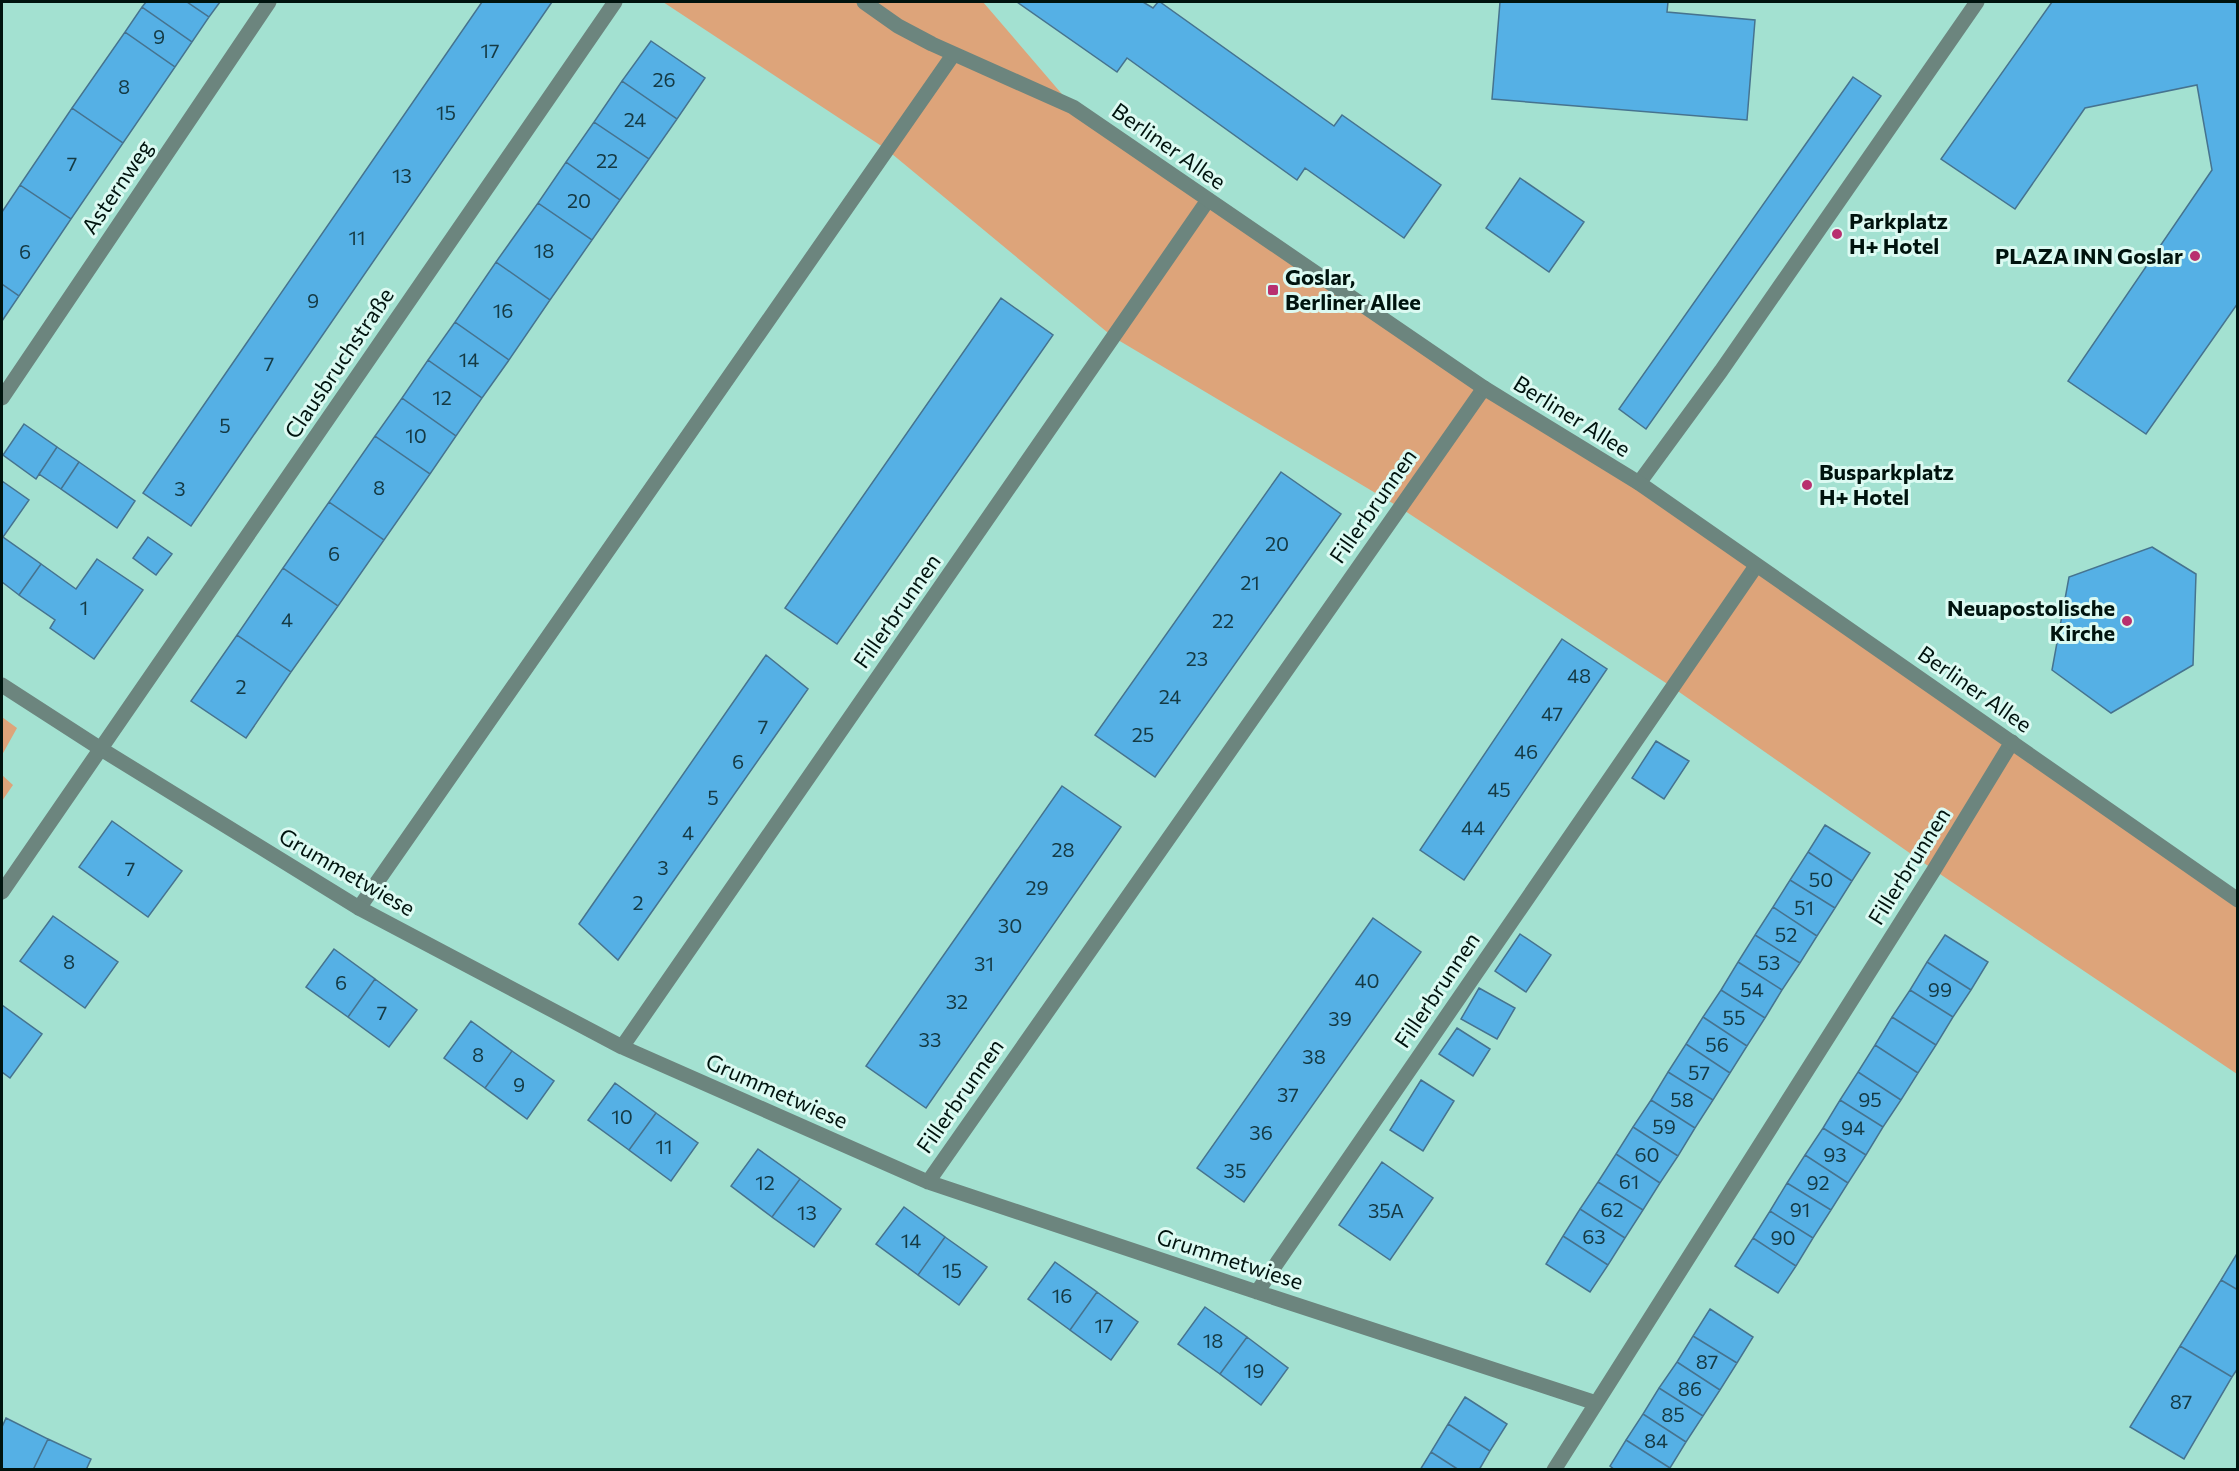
<svg xmlns="http://www.w3.org/2000/svg" width="2239" height="1471" viewBox="0 0 2239 1471" font-family="Commissioner,sans-serif">
<rect width="100%" height="100%" fill="#a3e1d1"/>
<path fill="#dda47a" d="M663,2H983L1073,107L1639,483L2237,900V1074L1934,870L1672,687L1399,507L1113,337L886,149Z
M2,717L17,728L2,755Z
M2,775L13,785L2,801Z"/>
<path fill="#55b0e5" stroke="#46738f" stroke-width="1.5" d="M146,2H187L209,17L192,42L142,7Z
M187,2H220L209,17Z
M482,2H552L191,526L143,493Z
M1017,2H1143L1153,8L1158,2H1160L1334,126L1342,115L1441,185L1404,238L1305,168L1297,180L1127,58L1117,72Z
M1500,2H1668L1667,12L1755,20L1747,120L1492,99Z
M2052,2H2234L2238,4V303L2146,434L2068,381L2212,170L2197,85L2085,108L2015,209L1941,159Z
M142,7L192,42L175,67L125,32Z
M125,32L175,67L123,143L72,108Z
M651,41L705,78L677,119L622,81Z
M1853,77L1881,96L1646,429L1619,409Z
M622,81L677,119L649,159L594,122Z
M72,108L123,143L71,219L20,185Z
M594,122L649,159L620,200L566,162Z
M566,162L620,200L592,240L538,203Z
M1520,178L1584,222L1549,272L1486,228Z
M20,185L71,219L19,296L2,284V212Z
M538,203L592,240L550,300L496,262Z
M496,262L550,300L509,360L455,322Z
M2,284L19,296L2,321Z
M1001,298L1053,335L837,644L785,608Z
M455,322L509,360L482,398L428,360Z
M428,360L482,398L456,436L402,398Z
M402,398L456,436L430,474L375,436Z
M24,424L57,447L36,479L3,455Z
M375,436L430,474L384,540L329,502Z
M57,447L79,462L61,489L39,474Z
M79,462L135,501L117,528L61,489Z
M1281,472L1341,514L1155,777L1095,735Z
M2,481L29,500L3,537L41,564L19,595L2,582Z
M329,502L384,540L338,606L283,568Z
M148,537L172,554L156,575L133,558Z
M2152,547L2196,574L2193,665L2111,713L2052,670L2069,577Z
M97,559L143,590L94,659L50,628L55,620L19,595L41,564L76,589Z
M283,568L338,606L291,672L237,635Z
M237,635L291,672L246,738L191,701Z
M1562,639L1607,669L1464,880L1420,850Z
M766,655L808,689L618,960L579,924Z
M1656,741L1689,761L1664,799L1632,778Z
M1062,786L1121,827L926,1108L866,1066Z
M112,821L182,871L148,917L79,867Z
M1825,825L1870,853L1852,881L1808,852Z
M1808,852L1852,881L1835,908L1790,880Z
M1790,880L1835,908L1817,936L1773,907Z
M1773,907L1817,936L1800,963L1755,935Z
M53,916L118,962L85,1008L20,961Z
M1373,918L1421,952L1244,1202L1197,1168Z
M1520,934L1551,955L1526,992L1495,971Z
M1755,935L1800,963L1782,990L1738,962Z
M1945,935L1988,962L1971,990L1927,962Z
M334,949L375,979L348,1017L306,987Z
M1738,962L1782,990L1765,1018L1721,990Z
M1927,962L1971,990L1953,1017L1910,990Z
M375,979L417,1010L389,1047L348,1017Z
M1479,988L1515,1008L1497,1039L1461,1019Z
M1721,990L1765,1018L1747,1046L1703,1017Z
M1910,990L1953,1017L1936,1045L1892,1017Z
M2,1005L42,1034L10,1078L2,1072Z
M1703,1017L1747,1046L1730,1073L1686,1044Z
M1892,1017L1936,1045L1918,1073L1875,1045Z
M471,1021L512,1051L485,1088L444,1058Z
M1457,1028L1490,1049L1473,1076L1439,1054Z
M1686,1044L1730,1073L1713,1100L1668,1072Z
M1875,1045L1918,1073L1901,1100L1858,1072Z
M512,1051L554,1081L527,1119L485,1088Z
M1668,1072L1713,1100L1695,1128L1651,1100Z
M1858,1072L1901,1100L1883,1127L1840,1100Z
M1421,1080L1454,1101L1423,1151L1390,1130Z
M615,1083L656,1113L629,1150L588,1120Z
M1651,1100L1695,1128L1678,1156L1633,1127Z
M1840,1100L1883,1127L1866,1155L1823,1128Z
M656,1113L698,1143L671,1181L629,1150Z
M1633,1127L1678,1156L1660,1183L1616,1154Z
M1823,1128L1866,1155L1848,1183L1805,1155Z
M758,1149L800,1179L772,1217L731,1186Z
M1616,1154L1660,1183L1643,1210L1598,1182Z
M1805,1155L1848,1183L1831,1210L1787,1183Z
M1382,1162L1433,1198L1390,1260L1339,1225Z
M800,1179L841,1209L814,1247L772,1217Z
M1598,1182L1643,1210L1625,1238L1580,1209Z
M1787,1183L1831,1210L1813,1238L1770,1211Z
M904,1207L945,1237L918,1275L876,1244Z
M1580,1209L1625,1238L1608,1265L1563,1236Z
M1770,1211L1813,1238L1796,1266L1753,1238Z
M1563,1236L1608,1265L1590,1292L1546,1264Z
M945,1237L987,1267L959,1305L918,1275Z
M1753,1238L1796,1266L1778,1293L1735,1266Z
M2238,1252V1290L2221,1280Z
M1055,1262L1097,1292L1070,1330L1028,1299Z
M2221,1280L2238,1290V1368L2232,1377L2180,1346Z
M1097,1292L1138,1322L1111,1360L1070,1330Z
M1205,1307L1247,1337L1220,1374L1178,1344Z
M1710,1309L1753,1337L1737,1363L1693,1336Z
M1693,1336L1737,1363L1720,1390L1677,1362Z
M1247,1337L1288,1368L1261,1405L1220,1374Z
M2180,1346L2232,1377L2184,1459L2130,1427Z
M1677,1362L1720,1390L1703,1416L1659,1388Z
M1659,1388L1703,1416L1686,1442L1643,1414Z
M1465,1397L1507,1424L1490,1451L1448,1424Z
M1643,1414L1686,1442L1670,1468L1626,1440Z
M6,1418L48,1439L33,1470H2V1427Z
M1448,1424L1490,1451L1479,1470H1459L1431,1452Z
M48,1439L91,1459L86,1470H33Z
M1626,1440L1670,1468L1669,1470H1615L1610,1466Z
M1431,1452L1459,1470H1420Z"/>
<g fill="none" stroke-linecap="round" stroke-linejoin="round">
<path stroke="#6c857e" stroke-width="15" d="M2,398L269,2
M1639,483L1721,371L1977,2
M359,908L953,55"/>
<path stroke="#6c857e" stroke-width="15" d="M2,685L101,749L359,908L622,1047L928,1182L1257,1292L1596,1403
M2,892L615,2
M622,1047L1208,200
M928,1182L1484,388
M1257,1292L1756,566
M1554,1470L1934,870L2012,742"/>
<path stroke="#6c857e" stroke-width="15" d="M864,2L898,26L932,44L1073,107L1484,388L1639,483L2238,900"/>
</g>
<g fill="#b8306f" stroke="#dcfaf2" stroke-width="2">
<circle cx="1837" cy="234" r="6"/>
<circle cx="2195" cy="256" r="6"/>
<rect x="1267" y="284" width="12" height="12" rx="3"/>
<circle cx="1807" cy="485" r="6"/>
<circle cx="2127" cy="621" r="6"/>
</g>
<g text-anchor="middle" stroke-width="6" stroke-linejoin="round" paint-order="stroke">
<g font-size="20" fill="#153a44">
<text x="159" y="44">9</text>
<text x="490" y="58">17</text>
<text x="664" y="87">26</text>
<text x="124" y="94">8</text>
<text x="446" y="120">15</text>
<text x="635" y="127">24</text>
<text x="607" y="168">22</text>
<text x="72" y="171">7</text>
<text x="402" y="183">13</text>
<text x="579" y="208">20</text>
<text x="357" y="245">11</text>
<text x="544" y="258">18</text>
<text x="25" y="259">6</text>
<text x="313" y="308">9</text>
<text x="503" y="318">16</text>
<text x="469" y="367">14</text>
<text x="269" y="371">7</text>
<text x="442" y="405">12</text>
<text x="225" y="433">5</text>
<text x="416" y="443">10</text>
<text x="379" y="495">8</text>
<text x="180" y="496">3</text>
<text x="1277" y="551">20</text>
<text x="334" y="561">6</text>
<text x="1250" y="590">21</text>
<text x="84" y="615">1</text>
<text x="287" y="627">4</text>
<text x="1223" y="628">22</text>
<text x="1197" y="666">23</text>
<text x="1579" y="683">48</text>
<text x="241" y="694">2</text>
<text x="1170" y="704">24</text>
<text x="1552" y="721">47</text>
<text x="763" y="734">7</text>
<text x="1143" y="742">25</text>
<text x="1526" y="759">46</text>
<text x="738" y="769">6</text>
<text x="1499" y="797">45</text>
<text x="713" y="805">5</text>
<text x="1473" y="835">44</text>
<text x="688" y="840">4</text>
<text x="1063" y="857">28</text>
<text x="663" y="875">3</text>
<text x="130" y="876">7</text>
<text x="1821" y="887">50</text>
<text x="1037" y="895">29</text>
<text x="638" y="910">2</text>
<text x="1804" y="915">51</text>
<text x="1010" y="933">30</text>
<text x="1786" y="942">52</text>
<text x="69" y="969">8</text>
<text x="1769" y="970">53</text>
<text x="984" y="971">31</text>
<text x="1367" y="988">40</text>
<text x="341" y="990">6</text>
<text x="1752" y="997">54</text>
<text x="1940" y="997">99</text>
<text x="957" y="1009">32</text>
<text x="382" y="1020">7</text>
<text x="1734" y="1025">55</text>
<text x="1340" y="1026">39</text>
<text x="930" y="1047">33</text>
<text x="1717" y="1052">56</text>
<text x="478" y="1062">8</text>
<text x="1314" y="1064">38</text>
<text x="1699" y="1080">57</text>
<text x="519" y="1092">9</text>
<text x="1288" y="1102">37</text>
<text x="1682" y="1107">58</text>
<text x="1870" y="1107">95</text>
<text x="622" y="1124">10</text>
<text x="1664" y="1134">59</text>
<text x="1853" y="1135">94</text>
<text x="1261" y="1140">36</text>
<text x="664" y="1154">11</text>
<text x="1647" y="1162">60</text>
<text x="1835" y="1162">93</text>
<text x="1235" y="1178">35</text>
<text x="1629" y="1189">61</text>
<text x="765" y="1190">12</text>
<text x="1818" y="1190">92</text>
<text x="1612" y="1217">62</text>
<text x="1800" y="1217">91</text>
<text x="1386" y="1218">35A</text>
<text x="807" y="1220">13</text>
<text x="1594" y="1244">63</text>
<text x="1783" y="1245">90</text>
<text x="911" y="1248">14</text>
<text x="952" y="1278">15</text>
<text x="1062" y="1303">16</text>
<text x="1104" y="1333">17</text>
<text x="1213" y="1348">18</text>
<text x="1707" y="1369">87</text>
<text x="1254" y="1378">19</text>
<text x="1690" y="1396">86</text>
<text x="2181" y="1409">87</text>
<text x="1673" y="1422">85</text>
<text x="1656" y="1448">84</text>
</g>
<g font-size="22" fill="#00130e" stroke="#dcfaf2">
<text transform="translate(1169 146) rotate(35)" y="8">Berliner Allee</text>
<text transform="translate(117 187) rotate(-56)" y="8">Asternweg</text>
<text transform="translate(339 363) rotate(-56)" y="8">Clausbruchstraße</text>
<text transform="translate(1572 416) rotate(32)" y="8">Berliner Allee</text>
<text transform="translate(1373 506) rotate(-55)" y="8">Fillerbrunnen</text>
<text transform="translate(897 611) rotate(-55)" y="8">Fillerbrunnen</text>
<text transform="translate(1975 689) rotate(35)" y="8">Berliner Allee</text>
<text transform="translate(1909 866) rotate(-58)" y="8">Fillerbrunnen</text>
<text transform="translate(347 872) rotate(30)" y="8">Grummetwiese</text>
<text transform="translate(1437 990) rotate(-56)" y="8">Fillerbrunnen</text>
<text transform="translate(777 1091) rotate(24)" y="8">Grummetwiese</text>
<text transform="translate(960 1096) rotate(-55)" y="8">Fillerbrunnen</text>
<text transform="translate(1230 1259) rotate(18)" y="8">Grummetwiese</text>
</g>
<g font-size="22" font-weight="bold" fill="#00130e" stroke="#dcfaf2" text-anchor="start">
<text x="1849" y="229">Parkplatz<tspan x="1849" dy="25">H+ Hotel</tspan></text>
<text x="2183" y="264" text-anchor="end">PLAZA INN Goslar</text>
<text x="1285" y="285">Goslar,<tspan x="1285" dy="25">Berliner Allee</tspan></text>
<text x="1819" y="480">Busparkplatz<tspan x="1819" dy="25">H+ Hotel</tspan></text>
<text x="2115" y="616" text-anchor="end">Neuapostolische<tspan x="2115" dy="25">Kirche</tspan></text>
</g>
</g>
<rect width="2239" height="1471" fill="none" stroke="#00130e" stroke-width="6"/>
</svg>
